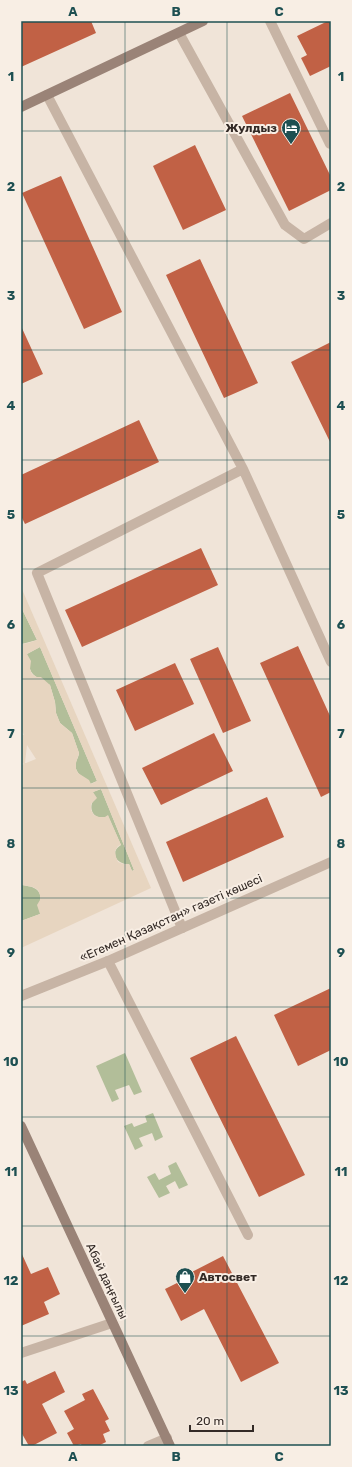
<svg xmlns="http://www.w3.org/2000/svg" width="352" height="1467" viewBox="0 0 352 1467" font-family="Rubik,sans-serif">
<rect width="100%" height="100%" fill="#f0e4d8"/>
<path fill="#b2be99" d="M21,607L37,640L22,644H21Z
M40,647L97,781L90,784C84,779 73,772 76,762C77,759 79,756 79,753L72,733L60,723L56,713L55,702L50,685C44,681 32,677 30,669C28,665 28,659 27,654Z
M101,789L134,870L132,871L129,864C117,865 109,852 121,845L108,816C95,822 87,810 94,799L93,792Z
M21,884L22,885C26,886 31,886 34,888C44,892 40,906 40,914L21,921Z
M125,1053L142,1092L134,1095L129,1085L115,1090L119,1099L112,1102L96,1066Z
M153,1113L163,1137L155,1141L152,1133L139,1138L143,1146L135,1150L124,1126L132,1123L134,1127L147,1122L145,1116Z
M176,1162L188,1185L179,1189L175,1181L166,1186L170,1193L159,1198L147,1177L155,1173L159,1180L171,1174L168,1166Z"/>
<path fill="#e7d5c0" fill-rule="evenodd" d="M21,587L151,888L21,948V921L40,914L37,905L40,900V895L38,890L33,887L22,885L21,884V765L24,764L21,762V734L24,735L21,729V644L28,643L37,640L21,607ZM40,647L97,781L91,784L89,780L78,773L76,769V763L79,753L72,733L60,723L56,713L55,702L50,685L41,677H37L32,674L30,669L31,661L27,654ZM27,745L36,759L26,763H25ZM101,789L134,870L132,871L129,864H123L118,862L116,857L115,851L118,846L121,845L108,815L105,817H99L94,815L91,810V804L97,798L93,792Z"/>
<path fill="#c16145" d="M21,21H91L96,33L21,67Z
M328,21H331V66L310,76L301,58L307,55L297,36Z
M290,93L331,177V190L289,211L242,116Z
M195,145L226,210L183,230L153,166Z
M61,176L122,312L84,329L22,193Z
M200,259L258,383L224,398L166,275Z
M21,326L43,374L21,384Z
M331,342V444L291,362Z
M139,420L159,462L25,524L21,516V475Z
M201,548L218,585L82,647L65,610Z
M298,646L331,718V792L321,797L260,663Z
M218,647L251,721L223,733L190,659Z
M175,663L194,704L135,731L116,690Z
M214,733L233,771L161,805L142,768Z
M267,797L284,837L183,882L166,842Z
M331,988V1050L298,1066L274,1015Z
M236,1036L305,1175L259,1197L190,1058Z
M21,1252L31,1274L48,1267L60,1294L44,1302L49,1314L21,1326Z
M223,1256L279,1363L241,1382L204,1309L181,1321L165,1289L187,1278L186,1275Z
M55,1371L65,1392L42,1404L57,1433L32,1446H29L21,1432V1382L25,1380L27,1384Z
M93,1389L109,1419L105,1421L110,1431L103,1434L106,1442L98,1446H82L81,1444L74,1446L67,1433L74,1429L64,1411L85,1400L82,1394Z"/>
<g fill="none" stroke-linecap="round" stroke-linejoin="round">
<path stroke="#c7b4a5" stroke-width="10" d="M270,21L330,144H331
M179,33L285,225L304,239L331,223
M47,95L243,469
M182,928L37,573L243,469L331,662
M108,961L248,1235
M148,1446L167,1438"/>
<path stroke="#c7b4a5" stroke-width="10" d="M21,996L108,961L331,862
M21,1353L112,1323"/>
<path stroke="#9a8377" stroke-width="10" d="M21,107L203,21
M21,1126L170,1446"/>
</g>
<path fill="none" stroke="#1e5052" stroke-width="1" stroke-opacity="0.55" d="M125,21V1446M227,21V1446M21,131H331M21,241H331M21,350H331M21,460H331M21,569H331M21,679H331M21,788H331M21,898H331M21,1007H331M21,1117H331M21,1226H331M21,1336H331"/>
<defs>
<symbol id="hotel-pin" viewBox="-11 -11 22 30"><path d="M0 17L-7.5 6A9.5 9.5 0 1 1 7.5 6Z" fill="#1e5052" stroke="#f8eee4"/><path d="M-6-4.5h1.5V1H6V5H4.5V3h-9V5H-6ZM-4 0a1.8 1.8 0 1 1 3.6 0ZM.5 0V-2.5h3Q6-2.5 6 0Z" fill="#fff"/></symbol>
<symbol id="shop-pin" viewBox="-11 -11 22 30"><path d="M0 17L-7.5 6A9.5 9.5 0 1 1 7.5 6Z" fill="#1e5052" stroke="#f8eee4"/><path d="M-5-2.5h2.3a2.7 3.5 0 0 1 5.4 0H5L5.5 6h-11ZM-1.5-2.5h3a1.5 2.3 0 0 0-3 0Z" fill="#fff"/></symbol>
</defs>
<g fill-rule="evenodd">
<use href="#hotel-pin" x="280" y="117" width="22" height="30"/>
<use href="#shop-pin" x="174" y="1266" width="22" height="30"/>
</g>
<g text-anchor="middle" stroke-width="4" stroke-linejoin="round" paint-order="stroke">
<g font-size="12" font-weight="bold" fill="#332a26" stroke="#f8eee4" text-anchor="end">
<text x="277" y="132">Жулдыз</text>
<text x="199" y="1281" text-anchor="start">Автосвет</text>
</g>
<g font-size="12" fill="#332a26" stroke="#f8eee4">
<text transform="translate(171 918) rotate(-24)" y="4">«Егемен Қазақстан» газеті көшесі</text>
<text transform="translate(107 1281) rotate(65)" y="4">Абай даңғылы</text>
</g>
</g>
<rect width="352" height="1467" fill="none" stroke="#f8eee4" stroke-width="44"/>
<path d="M190 1425v6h63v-6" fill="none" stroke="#332a26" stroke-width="2"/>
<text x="196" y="1425" font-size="12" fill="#332a26" stroke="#f8eee4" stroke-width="3" paint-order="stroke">20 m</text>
<rect x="22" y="22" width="308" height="1423" fill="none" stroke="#1e5052" stroke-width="1.5"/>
<g font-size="13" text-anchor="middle" font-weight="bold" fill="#1e5052">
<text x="73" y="16">A</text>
<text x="176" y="16">B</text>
<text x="279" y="16">C</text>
<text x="11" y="81">1</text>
<text x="341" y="81">1</text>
<text x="11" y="191">2</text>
<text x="341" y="191">2</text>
<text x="11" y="300">3</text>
<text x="341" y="300">3</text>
<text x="11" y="410">4</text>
<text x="341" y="410">4</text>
<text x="11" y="519">5</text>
<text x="341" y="519">5</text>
<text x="11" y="629">6</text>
<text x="341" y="629">6</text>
<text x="11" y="738">7</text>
<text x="341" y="738">7</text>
<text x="11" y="848">8</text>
<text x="341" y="848">8</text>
<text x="11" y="957">9</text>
<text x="341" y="957">9</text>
<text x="11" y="1066">10</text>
<text x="341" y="1066">10</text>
<text x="11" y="1176">11</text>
<text x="341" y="1176">11</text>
<text x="11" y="1285">12</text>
<text x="341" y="1285">12</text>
<text x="11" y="1395">13</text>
<text x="341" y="1395">13</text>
<text x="73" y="1461">A</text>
<text x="176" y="1461">B</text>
<text x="279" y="1461">C</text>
</g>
</svg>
